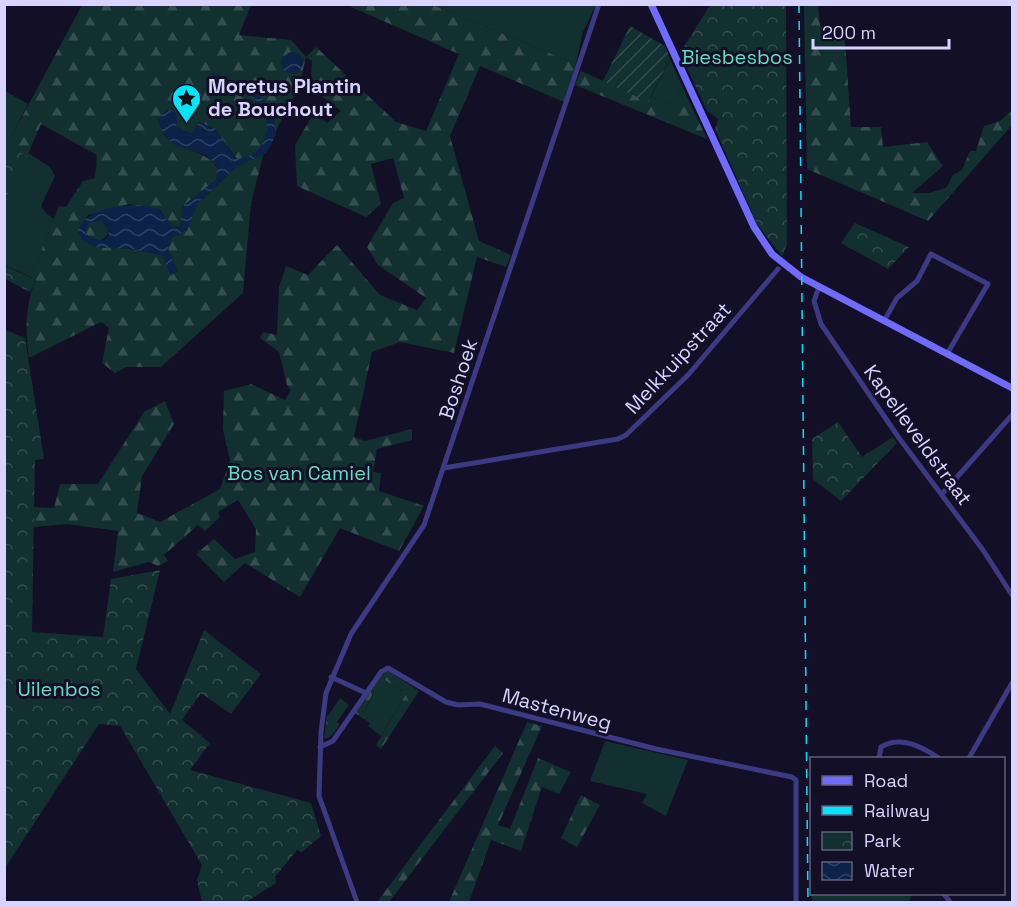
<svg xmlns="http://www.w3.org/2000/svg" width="1017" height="907" viewBox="0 0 1017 907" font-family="'Space Grotesk',sans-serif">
<defs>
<pattern id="forest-firs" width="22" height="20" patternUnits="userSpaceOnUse" patternTransform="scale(1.5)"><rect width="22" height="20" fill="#12302f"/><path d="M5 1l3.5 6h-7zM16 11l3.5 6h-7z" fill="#344d4e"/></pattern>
<pattern id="park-crowns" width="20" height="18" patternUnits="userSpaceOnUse" patternTransform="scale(1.5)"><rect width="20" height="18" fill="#12302f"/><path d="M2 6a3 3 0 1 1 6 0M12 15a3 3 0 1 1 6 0" fill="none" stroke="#344d4e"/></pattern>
<pattern id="garden-furrows" width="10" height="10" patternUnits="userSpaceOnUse" patternTransform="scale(1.5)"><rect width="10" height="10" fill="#12302f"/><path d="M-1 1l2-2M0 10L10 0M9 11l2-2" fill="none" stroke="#344d4e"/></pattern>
<pattern id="water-waves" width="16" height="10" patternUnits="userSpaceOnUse" patternTransform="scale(1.5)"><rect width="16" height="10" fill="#0c2248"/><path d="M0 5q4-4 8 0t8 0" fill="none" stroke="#2f4163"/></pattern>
</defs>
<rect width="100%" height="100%" fill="#130f26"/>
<path fill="#12302f" d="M433,5H596L583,32L576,64Z
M670,59L683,88L669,105L651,97Z
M5,91L28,104L5,150Z
M28,153L50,167L55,176L41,206L48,215L54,219L31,277L5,265L4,199Z
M380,677L406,694L381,736L368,726L370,723L364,713L374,692L371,689Z
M340,698L349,705L337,722L328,716Z
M605,741L688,760L666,816L642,803L647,794L590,781Z
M810,841L812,894H912L909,902H812Z"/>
<path fill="url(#forest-firs)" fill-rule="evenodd" d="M82,5H251L239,35L291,40L306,57L316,47L396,122L426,131L459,54L351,7L352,5H433L576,64L564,102L480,66L450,136L479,241L511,255L506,267L477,257L454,353L400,342L372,352L354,437L365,441L412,429V440L377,449L373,472L381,473L379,491L424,506L399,551L340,528L300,597L245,563L224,582L196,554L214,539L235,559L255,552L256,529L238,500L218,512L220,517L205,531L198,525L164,555L168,561L158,566L149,562L113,572L118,531L67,524L34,527V507L54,508L60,484H98L144,412L165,401L174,424L142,476L137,513L160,522L220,489L230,461L223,429L224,391L251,384L285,400L291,390L287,385L279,352L260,338L263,332L277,335L279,287L286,266L308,275L337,245L380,295L417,310L426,298L378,265L367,247L393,203L404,198L393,158L371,164L381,204L366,217L297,186L295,145L314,113L327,123L341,111L314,90L318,86L311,80L312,61L306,57L299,87L264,153L251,203L243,293L161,367H126L115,373L102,363L109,328L101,322L29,358C25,333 25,303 36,280L31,277L59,206L66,207L83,181L95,178L97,155L41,124L27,156L7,145ZM173,111L177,117L176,127L193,134L199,122L215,129L241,165L235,168L194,207L187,230L171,238L168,249L177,271L171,276L163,255L131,249L96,246L78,232L88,215L129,204L160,210L171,226L180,227L183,206L216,180L218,170C211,151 180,152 163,134Z
M804,5H818L820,25L845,41L851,127H881L883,147L927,142L943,166L912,193H929L946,188L953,175L962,170L970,151H976L984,126L1000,121L1012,110V125L928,221L807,169Z
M581,71L648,101L651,97L669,105L683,88L707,139L575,85Z
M86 230a11 11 0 1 1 22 0a11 11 0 1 1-22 0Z
M388,671L419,691L381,749L376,745L406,694L380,677Z
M371,689L374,691L364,712L370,723L355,713Z
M527,722L542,726L498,825L510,829L538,758L571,772L559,794L542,787L521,851L491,840L469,902H449Z
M495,746L503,753L389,902H377Z
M581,795L600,805L577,847L561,838Z"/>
<path fill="url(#park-crowns)" d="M710,5H786L787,245L782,256L757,224L715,129L718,119L707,111L680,53Z
M7,145L27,156L5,199V150Z
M855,223L909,247L888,269L841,243Z
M4,265L36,280L30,292L5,279Z
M5,330L25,338L44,459L35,460L32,632L103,637L111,579L160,570L136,669L170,714L204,630L261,674L231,714L201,693L182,720L210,743L190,770L311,803L321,836L302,852L297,850L275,877L276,883L246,902H202L197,880L202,865L120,726L99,724L5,868Z
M838,422L862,457L893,437L897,443L841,501L813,479L812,439Z
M327,715L340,724C335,730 332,739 324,738Z"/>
<path fill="url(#garden-furrows)" d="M630,26L665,46L670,58L648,102L603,81Z"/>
<path fill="url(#water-waves)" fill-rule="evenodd" d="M281 63a11 11 0 1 1 22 0a11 11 0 1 1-22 0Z
M213,72L247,87L262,98L274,116L276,135L267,152L235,168L198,203L187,230L171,238L168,249L177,271L171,276L162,255C153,254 144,251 134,249C116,247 84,253 78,231C83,207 135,200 156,209C167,213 167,229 180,227L183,206L216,180L217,166L206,155L175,145L163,134L158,119L167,110L173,111L177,117L176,127L192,134L199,122L216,129L235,158C244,160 254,154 260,147C265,141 267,133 267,125C266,94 231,87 212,75ZM101,220L109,231L107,238L102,241L87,236L86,230L89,223Z"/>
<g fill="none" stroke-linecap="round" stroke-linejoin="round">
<path stroke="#3d3a85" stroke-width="5" d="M819,287L814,301L821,324L899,438L983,550L1012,595
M884,321L897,298L917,281L931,254L988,284L947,354
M444,468L618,439L626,435L688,375L778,269
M942,494L1012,415
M331,677L366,693
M320,747L333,741L381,672L388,668L446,702L458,705L480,704L656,749L792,777L796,780V902
M879,758L881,747C901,735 922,747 939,758
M969,758L1012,683
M944,894L950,902
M357,902L319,796L321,732L326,693L351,634L424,525L599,4"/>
<path stroke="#6f6bff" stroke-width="7" d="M651,4L754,227L772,254L801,277L1012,388"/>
<path stroke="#00e5ff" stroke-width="1.5" stroke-dasharray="9 8" stroke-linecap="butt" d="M799,4L808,902"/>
</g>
<defs>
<symbol id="sight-pin" viewBox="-11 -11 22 30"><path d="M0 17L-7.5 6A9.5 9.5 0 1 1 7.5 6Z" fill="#00e5ff" stroke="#130f26"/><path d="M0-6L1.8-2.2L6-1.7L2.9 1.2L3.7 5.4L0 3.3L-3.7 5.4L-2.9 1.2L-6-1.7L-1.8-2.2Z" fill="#111"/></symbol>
</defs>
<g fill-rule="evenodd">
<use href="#sight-pin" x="170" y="82" width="33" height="45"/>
</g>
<g text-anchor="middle" stroke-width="6" stroke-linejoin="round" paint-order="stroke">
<g font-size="20" fill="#5fe0c0" stroke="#130f26">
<text x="737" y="64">Biesbesbos</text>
<text x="299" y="480">Bos van Camiel</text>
<text x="59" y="696">Uilenbos</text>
</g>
<g font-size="20" font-weight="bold" fill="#d9d4ff" stroke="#130f26" text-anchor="start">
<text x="208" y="93">Moretus Plantin<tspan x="208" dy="23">de Bouchout</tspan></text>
</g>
<g font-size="20" fill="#d9d4ff" stroke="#130f26">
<text transform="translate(678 358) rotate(-47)" y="7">Melkkuipstraat</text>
<text transform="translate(458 379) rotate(-72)" y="7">Boshoek</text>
<text transform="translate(918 435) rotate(54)" y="7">Kapelleveldstraat</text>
<text transform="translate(557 709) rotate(15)" y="7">Mastenweg</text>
</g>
</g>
<rect width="1017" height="907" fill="none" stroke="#d9d4ff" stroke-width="12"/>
<rect x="810" y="757" width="195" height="138" fill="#130f26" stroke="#625e7d" stroke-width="1.5"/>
<rect x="822" y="776" width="30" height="9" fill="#6f6bff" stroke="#625e7d" stroke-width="1.5"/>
<text x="864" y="787" font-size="18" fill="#d9d4ff">Road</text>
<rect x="822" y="806" width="30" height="9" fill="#00e5ff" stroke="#625e7d" stroke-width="1.5"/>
<text x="864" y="817" font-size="18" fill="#d9d4ff">Railway</text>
<rect x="822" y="832" width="30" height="18" fill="url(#park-crowns)" stroke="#625e7d" stroke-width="1.5"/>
<text x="864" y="847" font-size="18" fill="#d9d4ff">Park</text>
<rect x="822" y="862" width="30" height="18" fill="url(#water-waves)" stroke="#625e7d" stroke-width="1.5"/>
<text x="864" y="877" font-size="18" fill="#d9d4ff">Water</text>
<path d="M813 39v9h136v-9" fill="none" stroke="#d9d4ff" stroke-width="3"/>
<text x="822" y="39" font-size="18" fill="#d9d4ff" stroke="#130f26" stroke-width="4.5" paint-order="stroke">200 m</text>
</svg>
